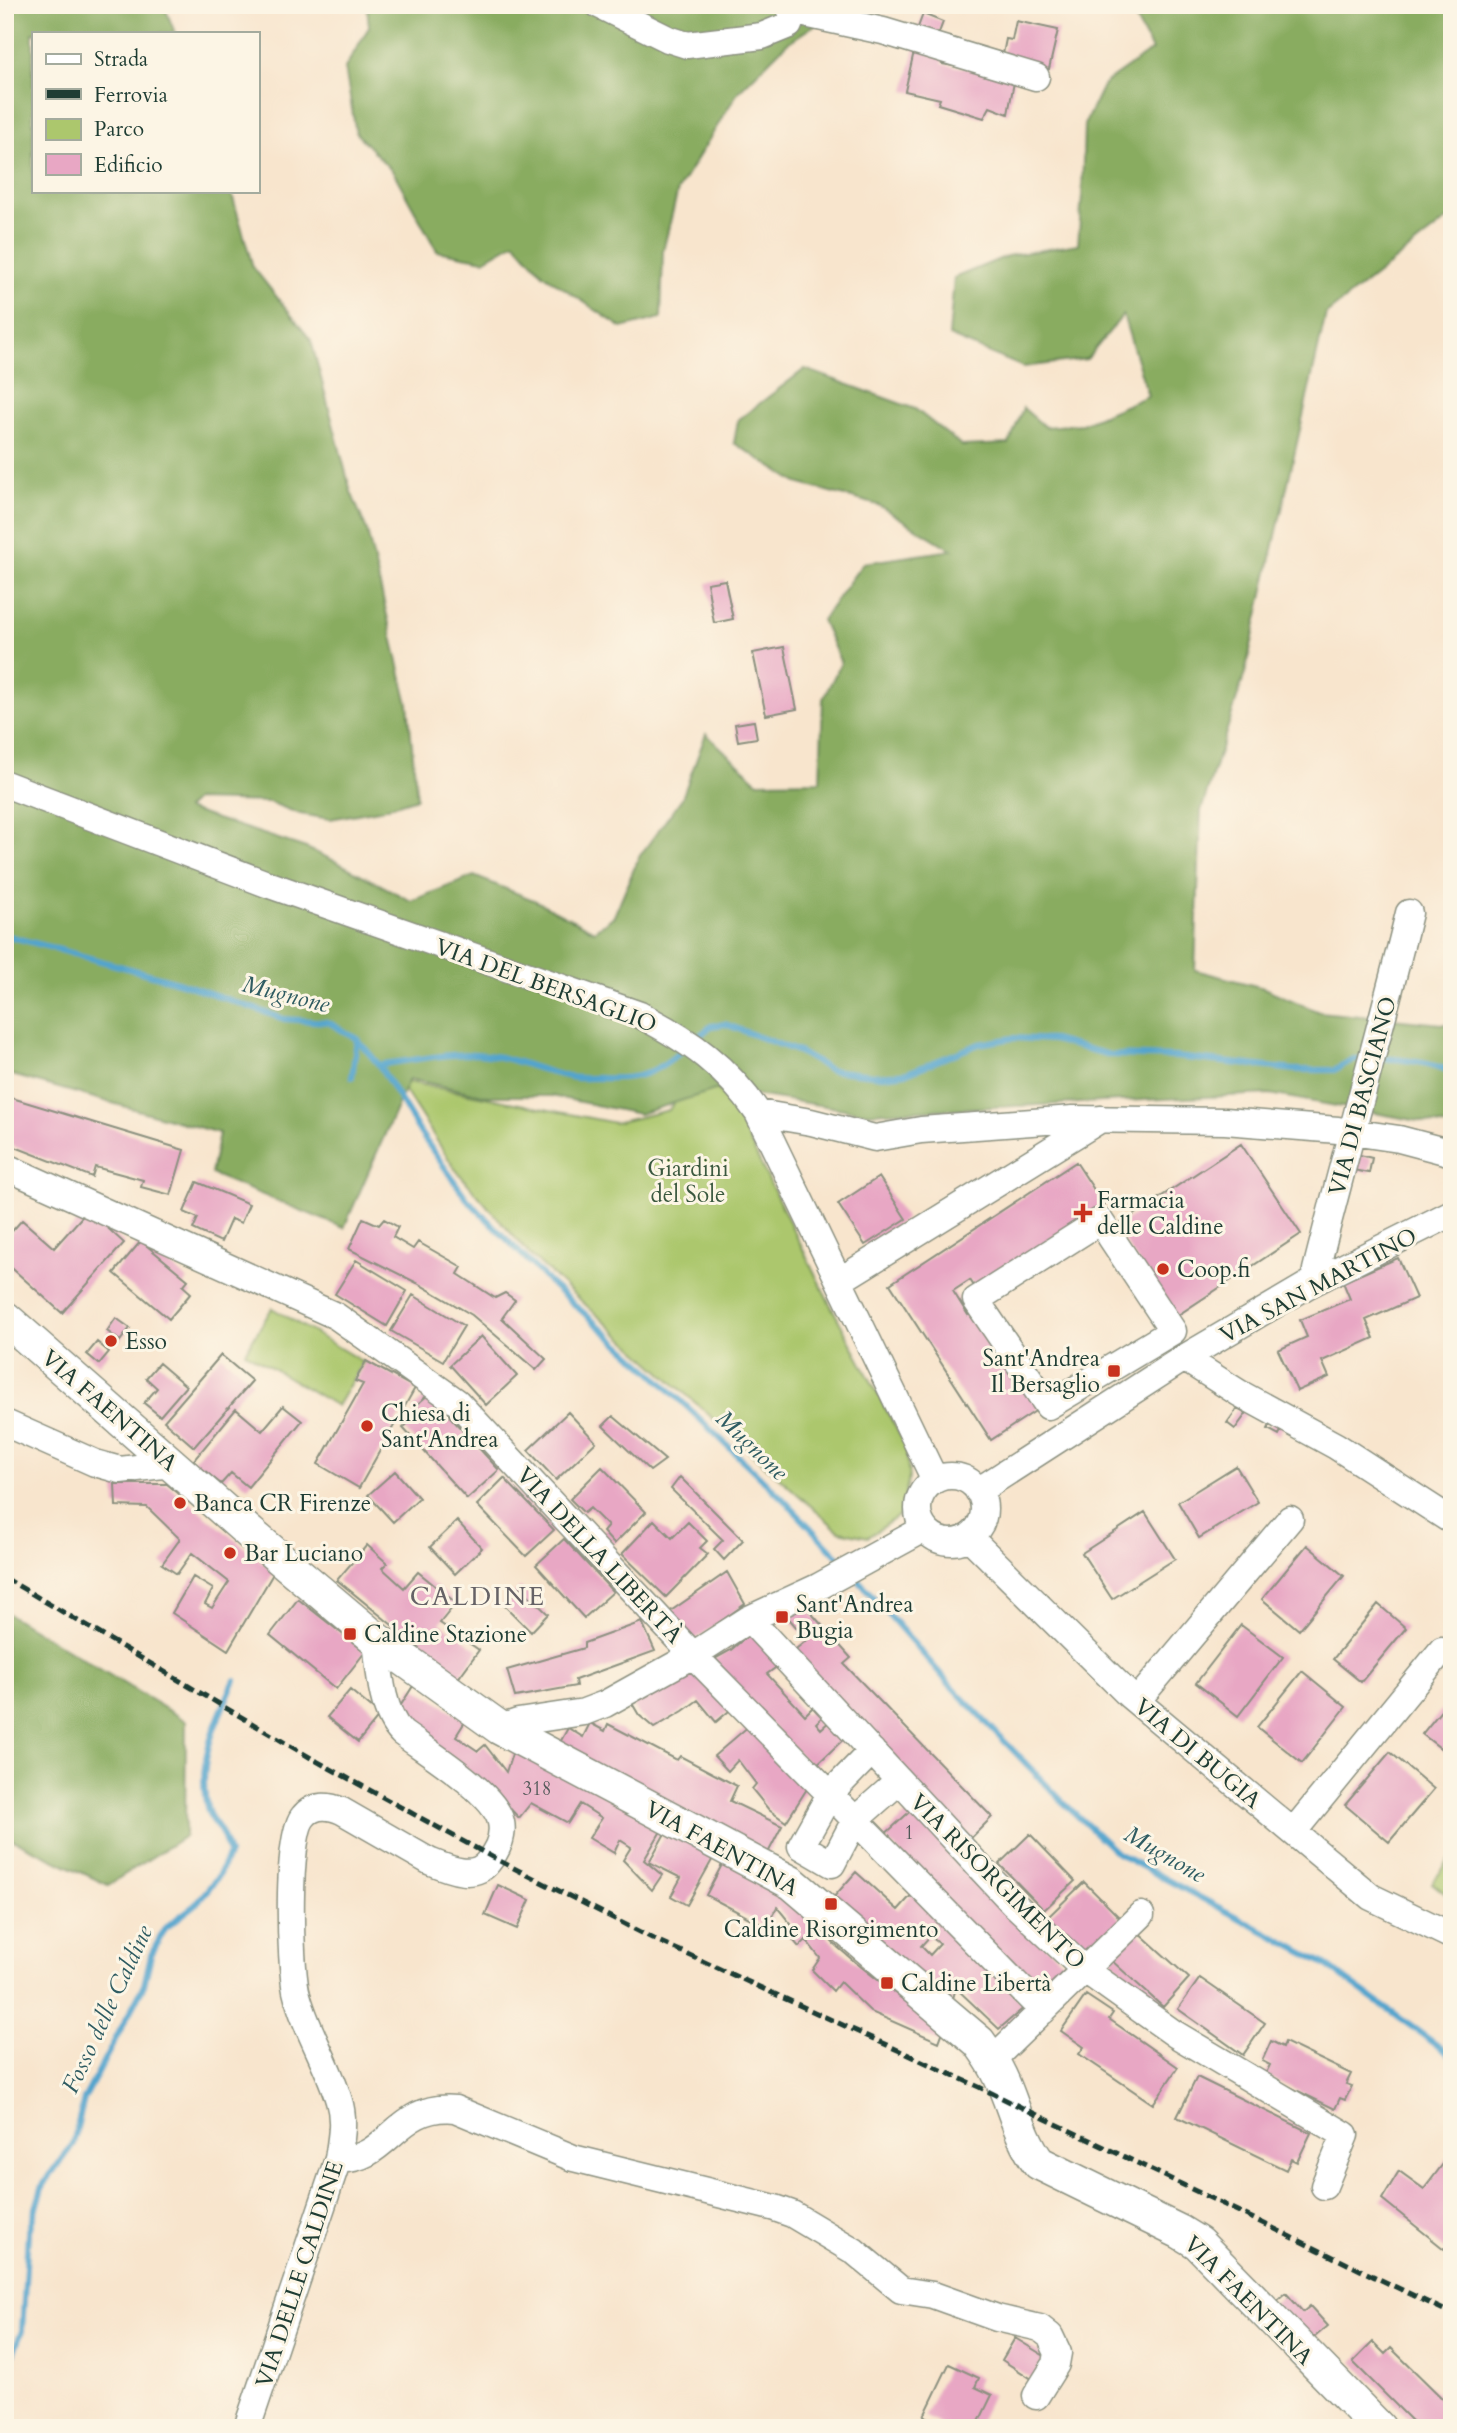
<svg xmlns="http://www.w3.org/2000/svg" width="1457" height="2433" viewBox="0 0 1457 2433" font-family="Cardo,serif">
<rect width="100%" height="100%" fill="#fcf5e5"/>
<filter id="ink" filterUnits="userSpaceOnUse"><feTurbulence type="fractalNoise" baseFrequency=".0143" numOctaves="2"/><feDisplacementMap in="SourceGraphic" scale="14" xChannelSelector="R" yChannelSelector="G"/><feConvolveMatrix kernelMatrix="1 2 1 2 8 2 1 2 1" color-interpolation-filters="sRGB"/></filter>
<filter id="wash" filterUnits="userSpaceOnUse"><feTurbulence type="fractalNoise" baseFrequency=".00686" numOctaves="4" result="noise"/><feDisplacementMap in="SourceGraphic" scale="28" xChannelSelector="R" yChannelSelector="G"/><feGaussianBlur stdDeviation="1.57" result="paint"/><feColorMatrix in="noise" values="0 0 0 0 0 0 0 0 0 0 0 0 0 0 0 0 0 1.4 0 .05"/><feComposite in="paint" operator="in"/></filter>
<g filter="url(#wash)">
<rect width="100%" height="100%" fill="#f8e5cd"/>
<path fill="#acc76d" stroke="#668250" stroke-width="2" d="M696,1067L730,1102L828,1300L906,1447L909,1478L900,1515L868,1537L839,1531L531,1256L455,1169L398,1080L615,1123L669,1110Z
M272,1308L363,1362L337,1406L245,1352Z
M1452,1857V1899L1432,1883Z"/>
<path fill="#89ac60" stroke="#54744a" stroke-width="2" d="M5,5H164L175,33H33V191H231L253,267L311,340L351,492L367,531L408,704L417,798L379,810L330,819L300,814L269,802L195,800L186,809L306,848L337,862L411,901L474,876L536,901L594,931L614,916L639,857L682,798L706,734L758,782L820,781L823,699L841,663L822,620L863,563L952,550L878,505L797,483L734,443L738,420L805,369L915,409L962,446L1009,444L1023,408L1045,427L1082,424L1148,396L1123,315L1087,359L1023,367L949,336L954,278L1007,256L1078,244L1082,196L1084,125L1104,84L1152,50L1132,12L1046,5H1452V216L1326,314L1245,673L1201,811L1195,970L1264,988L1319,1012L1452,1025V1127L1270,1094L868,1113L718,1089L639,1114L551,1096H487L409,1079L344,1228L211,1174L219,1133L5,1073Z
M367,5H845L786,44L738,92L678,190L663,251L661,318L622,328L543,274L515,242L484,260L437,251L394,173L356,133L345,68L369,27Z
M5,1612L186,1721L185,1836L108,1885L5,1836Z"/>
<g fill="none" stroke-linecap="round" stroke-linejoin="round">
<path stroke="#53a4cd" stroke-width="6" d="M5,935L178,982L284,1019L328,1022L357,1039L379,1065L421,1134L467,1199L551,1284L651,1372L784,1500L845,1564
M696,1039L711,1026L725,1024L799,1052L830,1070L882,1076L907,1073L979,1044L1013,1038L1053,1040L1110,1055L1176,1057L1295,1070H1334L1354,1059H1364
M1379,1059C1397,1058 1437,1063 1452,1073
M379,1065C411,1060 444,1054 476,1054C509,1055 538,1071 570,1077C578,1079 588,1078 597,1078C638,1080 652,1076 685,1048
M352,1077L357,1039
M854,1575L951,1686L1066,1805L1117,1853L1325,1964L1452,2056
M5,2373L22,2331L28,2234L43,2185L73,2144L84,2099L144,1985L151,1955L166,1927L195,1905L217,1878L229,1854C227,1847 225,1840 222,1834C218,1825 210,1819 208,1811C195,1764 216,1722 235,1680"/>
</g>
<g id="blocks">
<path fill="#e8a7c4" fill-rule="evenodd" d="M923,14L943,22L937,38L917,30Z
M1016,21L1058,30L1049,69L1002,59L1006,39L1012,40Z
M915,47L945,56L942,64L1015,77L1008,114L990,107L984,118L938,104L940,99L905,91Z
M725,580L733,619L714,623L707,583Z
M784,647L797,709L766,715L753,653Z
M754,721L757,738L738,741L735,724Z
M12,1098L184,1150L171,1195L141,1187L143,1180L95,1167L92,1177L5,1143V1116Z
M1241,1144L1301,1234L1175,1317L1115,1227Z
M1356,1154L1372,1158L1369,1173L1353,1170Z
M1076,1162L1104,1205L976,1289L970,1280L953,1291L968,1315L977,1309L1040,1408L991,1440L890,1284Z
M879,1177L906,1219L865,1245L838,1204Z
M197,1182L249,1204L241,1223L231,1219L221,1242L193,1229L198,1218L184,1212Z
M88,1210L124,1243L62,1313L5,1262V1239L22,1220L54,1248Z
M363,1218L379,1225L384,1219L398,1227L393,1237L413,1249L418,1242L462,1267L458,1274L495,1298L505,1293L515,1300L502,1318L546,1359L536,1370L472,1315L417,1283L349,1249Z
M141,1241L188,1280L183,1286L191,1293L169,1319L114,1273Z
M1398,1258L1416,1298L1366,1320L1374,1338L1322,1361L1329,1377L1297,1391L1278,1350L1307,1337L1300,1320L1350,1299L1343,1282Z
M356,1260L407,1291L387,1326L335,1294Z
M413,1295L464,1326L443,1361L391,1331Z
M116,1318L130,1328L120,1341L107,1331Z
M481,1336L517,1376L486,1405L450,1365Z
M97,1342L109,1352L99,1364L87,1354Z
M221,1355L252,1381L194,1447L164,1421Z
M366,1361L415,1388L359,1488L318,1464L363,1384L355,1381Z
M159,1363L186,1386L160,1416L144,1403L157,1388L146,1378Z
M429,1394L499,1470L467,1499L403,1428L418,1414L413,1408Z
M283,1406L302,1421L248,1487L231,1473L221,1484L193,1461L236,1409L262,1431Z
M1237,1409L1246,1414L1235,1429L1227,1423Z
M568,1412L596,1442L556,1480L528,1450Z
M613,1416L665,1460L650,1471L603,1426Z
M1273,1419L1284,1425L1279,1435L1268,1429Z
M1236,1466L1258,1502L1199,1538L1178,1502Z
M602,1467L646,1512L614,1544L603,1532L608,1526L590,1508L584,1513L570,1499Z
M395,1471L419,1498L393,1522L368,1495Z
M680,1477L743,1540L724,1560L714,1549L723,1540L671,1489Z
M504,1478L554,1530L526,1556L477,1505Z
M115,1484H167L274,1572L228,1650L172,1613L193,1577L213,1589L205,1604L212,1608L229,1582L192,1553L177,1574L162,1564L180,1539L147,1507L116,1506Z
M1145,1512L1175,1559L1112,1599L1082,1553Z
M654,1520L672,1538L688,1522L707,1541L700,1548L708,1554L666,1597L622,1554Z
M457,1521L482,1548L455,1574L430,1547Z
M564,1539L613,1592L584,1618L536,1565Z
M367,1545L387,1563L382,1568L404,1588L418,1572L456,1603L440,1623L479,1650L457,1680L415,1651L419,1647L337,1580Z
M1307,1545L1344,1576L1299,1630L1262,1599Z
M727,1572L745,1604L693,1641L668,1613Z
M520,1587L548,1614L531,1632L503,1604Z
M298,1599L365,1652L336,1689L270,1635Z
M1378,1604L1406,1628L1361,1682L1333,1659Z
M805,1606L851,1658L844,1664L992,1817L969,1840L787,1656L807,1640L786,1615Z
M642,1622L655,1651L575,1680L576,1686L515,1697L507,1670L584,1648V1643Z
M1241,1625L1283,1657L1238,1716L1196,1683Z
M754,1630L782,1663L767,1674L805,1715L817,1703L826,1713L816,1723L821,1729L831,1720L847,1736L813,1768L709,1662L731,1650Z
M696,1665L735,1706L716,1722L698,1700L683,1711L654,1728L639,1715L630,1700Z
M1302,1671L1346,1707L1302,1763L1257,1727Z
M413,1686L466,1720L456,1736L478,1751L485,1745L506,1772L515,1745L664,1826L644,1860L662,1875L652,1890L623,1860L631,1847L620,1840L614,1853L589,1838L602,1818L580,1804L568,1823L531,1803L519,1818L491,1788L394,1716Z
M350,1690L380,1715L358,1742L327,1717Z
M1452,1697V1749L1448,1754L1422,1734Z
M590,1723L605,1731L608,1724L677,1760L680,1756L737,1786L730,1801L782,1826L767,1855L558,1746L568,1728L583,1737Z
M751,1724L810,1784L786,1822L769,1810L752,1789L756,1784L738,1760L728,1771L714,1756Z
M1390,1752L1434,1789L1389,1842L1345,1805Z
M917,1805L971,1865L964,1871L1068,1967L1038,1996L883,1836Z
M668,1828L716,1853L687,1905L671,1896L681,1878L649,1862Z
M1030,1834L1075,1881L1044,1910L999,1864Z
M725,1859L797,1902L834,1944L855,1962L943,2031L939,2042L871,2012L840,1982L833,1991L812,1970L820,1958L806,1940L799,1947L786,1932L791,1924L777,1907L766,1927L706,1895Z
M856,1872L898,1910L915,1891L1026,2006L999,2029L956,1988L951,2005L832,1899ZM930,1936L940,1944L930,1955L921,1946Z
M1084,1882L1122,1920L1086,1955L1048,1917Z
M498,1885L530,1900L517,1929L485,1915Z
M1137,1931L1189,1978L1163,2007L1111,1960Z
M1200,1978L1265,2023L1243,2055L1178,2009Z
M1086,1995L1113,2013L1109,2019L1178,2067L1153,2104L1079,2054L1084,2047L1061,2031Z
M1271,2041L1283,2047L1285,2042L1351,2074L1346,2084L1352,2086L1345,2100L1340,2098L1335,2109L1265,2075L1270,2065L1262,2061Z
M1197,2077L1311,2133L1297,2162L1291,2159L1286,2170L1177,2117Z
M1449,2156L1452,2158V2241L1444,2249L1382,2199L1399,2171L1424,2189Z
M1286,2293L1303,2312L1310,2306L1328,2326L1305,2345L1271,2306Z
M1015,2338L1046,2357L1032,2379L1002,2360Z
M1373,2342L1385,2354L1391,2348L1452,2408V2428H1419L1353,2362Z
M949,2364L979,2378L975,2387L992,2395L976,2428H947L924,2416Z"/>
</g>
</g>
<g filter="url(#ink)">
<use href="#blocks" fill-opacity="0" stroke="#8c9180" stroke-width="2"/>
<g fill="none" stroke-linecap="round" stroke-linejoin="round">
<defs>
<path id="minor" d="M599,5L668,39L687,45L762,36L789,25L793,14L788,5
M793,14H805L883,31L1036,77
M5,784L267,884L640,1015C690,1041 726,1066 758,1113L935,1480
M758,1113L811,1122L875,1138L921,1130L1073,1119L1225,1121L1338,1130L1399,1139L1452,1153
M6,1167L336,1316L457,1402L693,1655L1043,2011
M1100,1221L1173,1331L1048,1406L976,1300Z
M1319,1279L1316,1270C1346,1150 1380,1032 1409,913
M839,1281L1101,1119
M1184,1358L1239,1393L1336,1446L1452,1521
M5,1423L95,1463L120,1470L172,1464
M918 1509a33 33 0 1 1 66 0a33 33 0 1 1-66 0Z
M978,1491L1184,1358L1308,1285L1452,1213
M969,1537L1129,1695L1371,1897L1452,1936
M749,1619L1012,1902L1085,1970L1175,2034L1345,2135L1324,2186
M1137,1701L1290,1519
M500,1728L518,1722L584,1712L605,1704L693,1655L749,1619L818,1587L924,1529
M872,1751L830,1794L801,1846L832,1864L855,1820L899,1781
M1293,1832L1442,1650
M992,2060L1141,1915
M338,2159C388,2163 395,2103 455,2109L573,2158L775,2208L792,2214L854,2251L901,2290L933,2295L997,2318L1040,2328L1050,2336L1058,2353L1056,2364L1036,2396
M247,2428L338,2159C341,2139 345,2120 339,2101C328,2063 305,2029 296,1991C290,1963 286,1838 303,1817C313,1804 328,1805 342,1811L429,1861C446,1868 474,1881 488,1862C497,1851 504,1836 501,1822C495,1793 426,1751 402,1733C381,1713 379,1667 376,1639"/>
<path id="major" d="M5,1318L251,1534L376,1639L500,1728L792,1883L979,2042C987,2053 994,2063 1000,2076C1014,2105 1019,2136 1039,2163L1180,2232L1198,2243L1379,2428"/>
</defs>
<use href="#minor" stroke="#8c9180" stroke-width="29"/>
<use href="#major" stroke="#8c9180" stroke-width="36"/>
<use href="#minor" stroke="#fff" stroke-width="26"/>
<use href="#major" stroke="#fff" stroke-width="33"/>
<path stroke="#1f3d34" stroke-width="5" stroke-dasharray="10 5" stroke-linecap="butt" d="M5,1578L311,1758L492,1857L654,1939L979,2087L1452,2314"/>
</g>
</g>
<g fill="#c8321e" stroke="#fcf5e5" stroke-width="2.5">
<path d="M1079.5 1202.5h7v7h7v7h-7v7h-7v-7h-7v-7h7z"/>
<circle cx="1163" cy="1269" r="7"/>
<circle cx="111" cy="1341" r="7"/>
<rect x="1107" y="1364" width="14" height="14" rx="3.5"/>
<circle cx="367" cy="1426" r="7"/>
<circle cx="180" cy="1503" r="7"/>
<circle cx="230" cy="1553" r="7"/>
<rect x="775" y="1610" width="14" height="14" rx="3.5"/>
<rect x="343" y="1627" width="14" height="14" rx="3.5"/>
<rect x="824" y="1897" width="14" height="14" rx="3.5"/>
<rect x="880" y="1976" width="14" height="14" rx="3.5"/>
</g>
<g text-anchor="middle" stroke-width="6" stroke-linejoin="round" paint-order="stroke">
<g font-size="19" fill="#515858">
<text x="537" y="1795">318</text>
<text x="909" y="1839">1</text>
</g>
<g font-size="23" fill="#1f3d34" stroke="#fcf5e5">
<text transform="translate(546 985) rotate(20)" y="8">VIA DEL BERSAGLIO</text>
<text transform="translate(1362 1096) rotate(-75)" y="8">VIA DI BASCIANO</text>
<text transform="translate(1318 1285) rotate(-28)" y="8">VIA SAN MARTINO</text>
<text transform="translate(110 1410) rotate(41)" y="8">VIA FAENTINA</text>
<text transform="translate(600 1555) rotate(47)" y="8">VIA DELLA LIBERTÀ</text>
<text transform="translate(1198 1753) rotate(40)" y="8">VIA DI BUGIA</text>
<text transform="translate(722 1848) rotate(29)" y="8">VIA FAENTINA</text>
<text transform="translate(998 1881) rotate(45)" y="8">VIA RISORGIMENTO</text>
<text transform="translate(299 2274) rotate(-72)" y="8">VIA DELLE CALDINE</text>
<text transform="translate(1249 2300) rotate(45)" y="8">VIA FAENTINA</text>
</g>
<g font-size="23" fill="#3b593f" stroke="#fcf5e5">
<text x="688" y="1176">Giardini<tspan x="688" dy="26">del Sole</tspan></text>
</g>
<g font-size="23" fill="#1f3d34" stroke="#fcf5e5" text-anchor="start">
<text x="1097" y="1208">Farmacia<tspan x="1097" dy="26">delle Caldine</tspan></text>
<text x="1177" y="1277">Coop.fi</text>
<text x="125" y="1349">Esso</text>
<text x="1100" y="1366" text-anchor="end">Sant'Andrea<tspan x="1100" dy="26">Il Bersaglio</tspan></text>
<text x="381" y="1421">Chiesa di<tspan x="381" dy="26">Sant'Andrea</tspan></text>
<text x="194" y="1511">Banca CR Firenze</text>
<text x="244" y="1561">Bar Luciano</text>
<text x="796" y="1612">Sant'Andrea<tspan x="796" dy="26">Bugia</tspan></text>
<text x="364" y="1642">Caldine Stazione</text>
<text x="831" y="1937" text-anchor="middle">Caldine Risorgimento</text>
<text x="901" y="1991">Caldine Libertà</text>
</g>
<g font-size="24" font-style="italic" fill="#2f5c62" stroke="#fcf5e5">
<text transform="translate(286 994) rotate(14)" y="8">Mugnone</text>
<text transform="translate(752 1445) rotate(44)" y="8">Mugnone</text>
<text transform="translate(1165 1854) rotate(30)" y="8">Mugnone</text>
<text transform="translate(107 2009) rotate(-65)" y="8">Fosso delle Caldine</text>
</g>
<g font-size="26" letter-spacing="2" fill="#656266" stroke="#fcf5e5">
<text x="478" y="1605">CALDINE</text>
</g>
</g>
<rect width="1457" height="2433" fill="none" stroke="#fcf5e5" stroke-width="28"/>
<rect x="32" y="32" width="228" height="161" fill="#fcf5e5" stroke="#a4ab9e" stroke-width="2"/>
<rect x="46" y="54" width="35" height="10" fill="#ffffff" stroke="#a4ab9e" stroke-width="2"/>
<text x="94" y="66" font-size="21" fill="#1f3d34">Strada</text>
<rect x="46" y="89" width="35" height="10" fill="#1f3d34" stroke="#a4ab9e" stroke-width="2"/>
<text x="94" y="102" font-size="21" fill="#1f3d34">Ferrovia</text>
<rect x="46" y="119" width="35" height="21" fill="#acc76d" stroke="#a4ab9e" stroke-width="2"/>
<text x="94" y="136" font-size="21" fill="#1f3d34">Parco</text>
<rect x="46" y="154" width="35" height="21" fill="#e8a7c4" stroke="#a4ab9e" stroke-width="2"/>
<text x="94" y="172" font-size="21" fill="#1f3d34">Edificio</text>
</svg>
